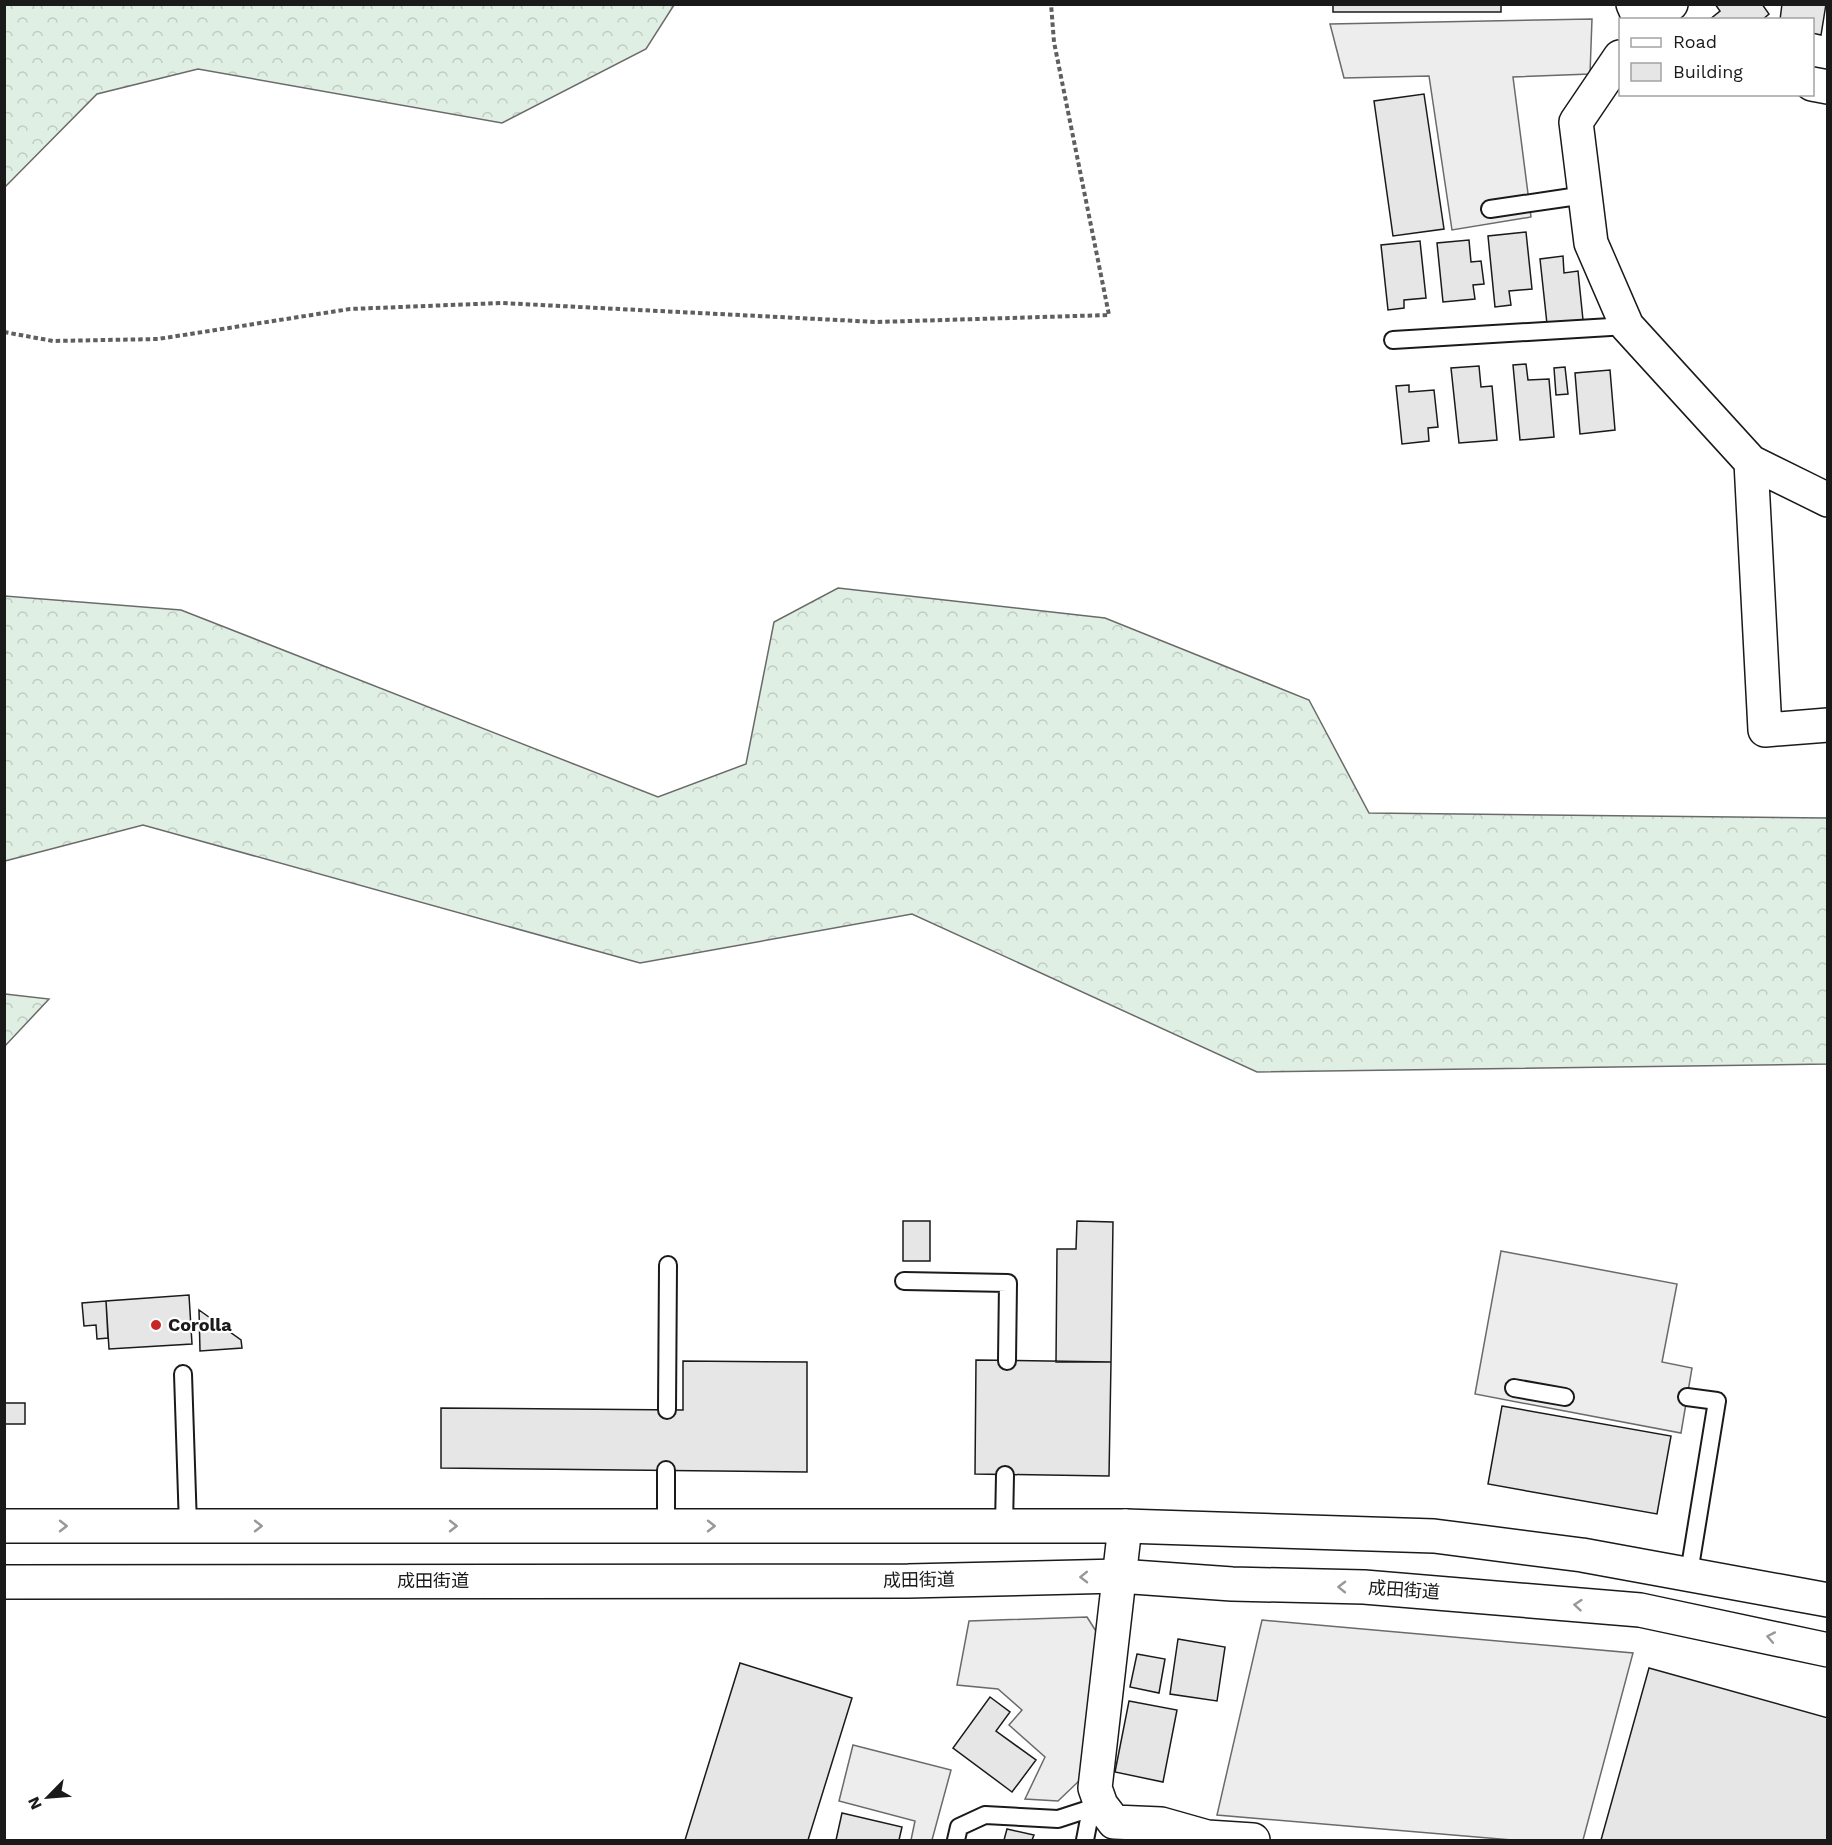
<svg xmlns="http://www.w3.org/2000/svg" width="1832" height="1845" viewBox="0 0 1832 1845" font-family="'Work Sans','Noto Sans JP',sans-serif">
<defs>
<pattern id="forest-crowns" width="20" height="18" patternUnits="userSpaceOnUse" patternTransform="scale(1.5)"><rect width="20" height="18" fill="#e0efe3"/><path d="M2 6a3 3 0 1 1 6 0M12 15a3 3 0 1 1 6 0" fill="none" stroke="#c0ccc2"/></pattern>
</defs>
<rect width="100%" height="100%" fill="#fff"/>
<path fill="url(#forest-crowns)" stroke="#6a6a6a" stroke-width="1.5" d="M5,4H674V5L646,49L502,123L198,69L97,94L5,187Z
M838,588L1105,618L1309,700L1369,813L1827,818V1064L1257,1072L912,914L640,963L143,825L5,861V596L181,610L658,797L746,764L774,622Z
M5,994L49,999L5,1046L4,994Z"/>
<path fill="#ededed" stroke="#6a6a6a" stroke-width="1.5" d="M1592,19L1590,74L1513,77L1531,217L1452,230L1429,76L1344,78L1330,24Z
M1501,1251L1677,1284L1662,1362L1692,1368L1681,1433L1475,1394Z
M1087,1617L1101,1639L1079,1781L1058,1801L1025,1799L1045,1757L1009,1725L1022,1710L998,1689L957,1685L969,1621Z
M1262,1620L1633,1653L1583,1840H1512L1217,1815Z
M853,1745L951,1770L932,1840H911L915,1821L839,1801Z"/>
<path fill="#e6e6e6" stroke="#1a1a1a" stroke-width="1.5" d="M1333,4H1501V12H1333Z
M1715,4H1762L1769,14L1762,20H1709L1720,11Z
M1782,4H1826L1821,35L1812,33V20H1780Z
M1424,94L1444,229L1393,236L1374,101Z
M1526,232L1532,289L1509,291L1511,305L1495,307L1488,236Z
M1469,240L1471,262L1481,261L1484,284L1473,285L1475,299L1443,302L1437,243Z
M1420,241L1426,298L1404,300V308L1388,310L1381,245Z
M1563,256L1564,273L1578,271L1583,320L1547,324L1540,259Z
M1526,364L1528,380L1549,379L1554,437L1520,440L1513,365Z
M1479,366L1481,387L1492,386L1497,440L1459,443L1451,368Z
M1565,367L1568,394L1556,395L1554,368Z
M1610,370L1615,430L1580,434L1575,373Z
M1409,385V392L1434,390L1438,427L1428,428L1429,441L1402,444L1396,386Z
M903,1221H930V1261H903Z
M1077,1221L1113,1222L1111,1362H1056L1057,1249H1076Z
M189,1295L192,1344L109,1349L106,1301Z
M106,1301L108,1338L97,1339L96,1325L84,1326L82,1303Z
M199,1310L241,1340L242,1348L200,1351Z
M976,1360L1111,1362L1109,1476L975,1474Z
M683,1361L807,1362V1472L441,1468V1408L683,1410Z
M4,1403H25V1424H4Z
M1502,1406L1671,1436L1657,1514L1488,1484Z
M1178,1639L1225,1647L1217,1701L1170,1694Z
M1137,1654L1165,1659L1159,1693L1130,1687Z
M740,1663L852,1698L808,1840H685Z
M1649,1668L1828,1718V1840H1601Z
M990,1697L1010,1712L996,1731L1036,1760L1012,1792L953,1748Z
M1129,1701L1177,1710L1163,1782L1115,1772Z
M842,1813L902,1827L899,1840H836Z
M1007,1829L1034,1835L1032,1840H1004Z"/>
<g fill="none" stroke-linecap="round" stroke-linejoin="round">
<defs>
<path id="lane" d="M1490,209L1585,195
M1393,340L1627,326
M904,1281L1008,1283L1007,1361
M183,1374L188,1526
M1514,1388L1565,1397
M1687,1397L1717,1401L1689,1573
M667,1410L668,1265
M666,1526V1470
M1004,1526L1005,1475
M956,1840L959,1827L985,1815L1058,1819L1101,1805
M1085,1840L1091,1809"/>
<path id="street" d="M1650,20L1671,4
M1620,57L1576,122L1591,243L1627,326L1751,462L1828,500
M1751,462L1765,730L1828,725
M1125,1526L1095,1788L1101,1805L1114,1822L1161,1824L1207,1837L1253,1840"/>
<path id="secondary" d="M1633,4L1640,20
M1812,84L1828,87"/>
<path id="highway" d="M4,1526H1125L1434,1536L1582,1555L1828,1600
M4,1582L908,1581L1119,1576L1232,1584L1364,1587L1640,1610L1828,1650"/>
</defs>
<use href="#lane" stroke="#1a1a1a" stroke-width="20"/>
<use href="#street" stroke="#1a1a1a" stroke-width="36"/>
<use href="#secondary" stroke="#1a1a1a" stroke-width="36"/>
<use href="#highway" stroke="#1a1a1a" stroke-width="36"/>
<path stroke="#5f5f5f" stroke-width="4" stroke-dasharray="4.5 3" stroke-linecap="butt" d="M4,332L53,341L158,339L350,309L501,303L877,322L1109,315L1054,42L1051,4"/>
<use href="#lane" stroke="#fff" stroke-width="16"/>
<use href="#street" stroke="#fff" stroke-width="33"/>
<use href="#secondary" stroke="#fff" stroke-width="33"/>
<use href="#highway" stroke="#fff" stroke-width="33"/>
</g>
<defs><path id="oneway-chevron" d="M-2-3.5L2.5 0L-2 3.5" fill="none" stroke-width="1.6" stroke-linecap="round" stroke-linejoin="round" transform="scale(1.5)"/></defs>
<g stroke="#989898">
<use href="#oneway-chevron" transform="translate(63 1526)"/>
<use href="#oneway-chevron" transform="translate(258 1526)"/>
<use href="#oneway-chevron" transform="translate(453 1526)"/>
<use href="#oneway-chevron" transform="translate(711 1526)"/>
<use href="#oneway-chevron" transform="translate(1084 1577) rotate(179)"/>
<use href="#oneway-chevron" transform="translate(1342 1587) rotate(-179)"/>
<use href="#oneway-chevron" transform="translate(1578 1605) rotate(-175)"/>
<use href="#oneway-chevron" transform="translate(1771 1637) rotate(-169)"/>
</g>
<circle fill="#c62828" stroke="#fff" stroke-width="2" cx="156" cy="1325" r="6"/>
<g text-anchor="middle" stroke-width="4.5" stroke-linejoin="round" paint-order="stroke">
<g font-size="18" font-weight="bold" fill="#1a1a1a" stroke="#fff" text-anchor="start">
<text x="168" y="1331">Corolla</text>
</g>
<g font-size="18" fill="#1a1a1a" stroke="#fff">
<text transform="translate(919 1580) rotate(-1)" y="6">成田街道</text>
<text x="433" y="1587">成田街道</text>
<text transform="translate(1404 1590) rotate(4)" y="6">成田街道</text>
</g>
</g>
<rect width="1832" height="1845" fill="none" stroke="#1a1a1a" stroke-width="12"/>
<rect x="1619" y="18" width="195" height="78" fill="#ffffff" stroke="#a3a3a3" stroke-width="1.5"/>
<rect x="1631" y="38" width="30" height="9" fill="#ffffff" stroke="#a3a3a3" stroke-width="1.5"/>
<text x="1673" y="48" font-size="18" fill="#1a1a1a">Road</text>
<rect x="1631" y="63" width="30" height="18" fill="#e6e6e6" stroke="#a3a3a3" stroke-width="1.5"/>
<text x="1673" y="78" font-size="18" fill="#1a1a1a">Building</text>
<g transform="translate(48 1797) rotate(245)" stroke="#ffffff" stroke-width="4.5" paint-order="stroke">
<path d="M0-4.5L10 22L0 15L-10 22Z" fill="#1a1a1a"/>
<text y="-9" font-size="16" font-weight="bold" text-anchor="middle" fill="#1a1a1a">N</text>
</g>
</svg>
